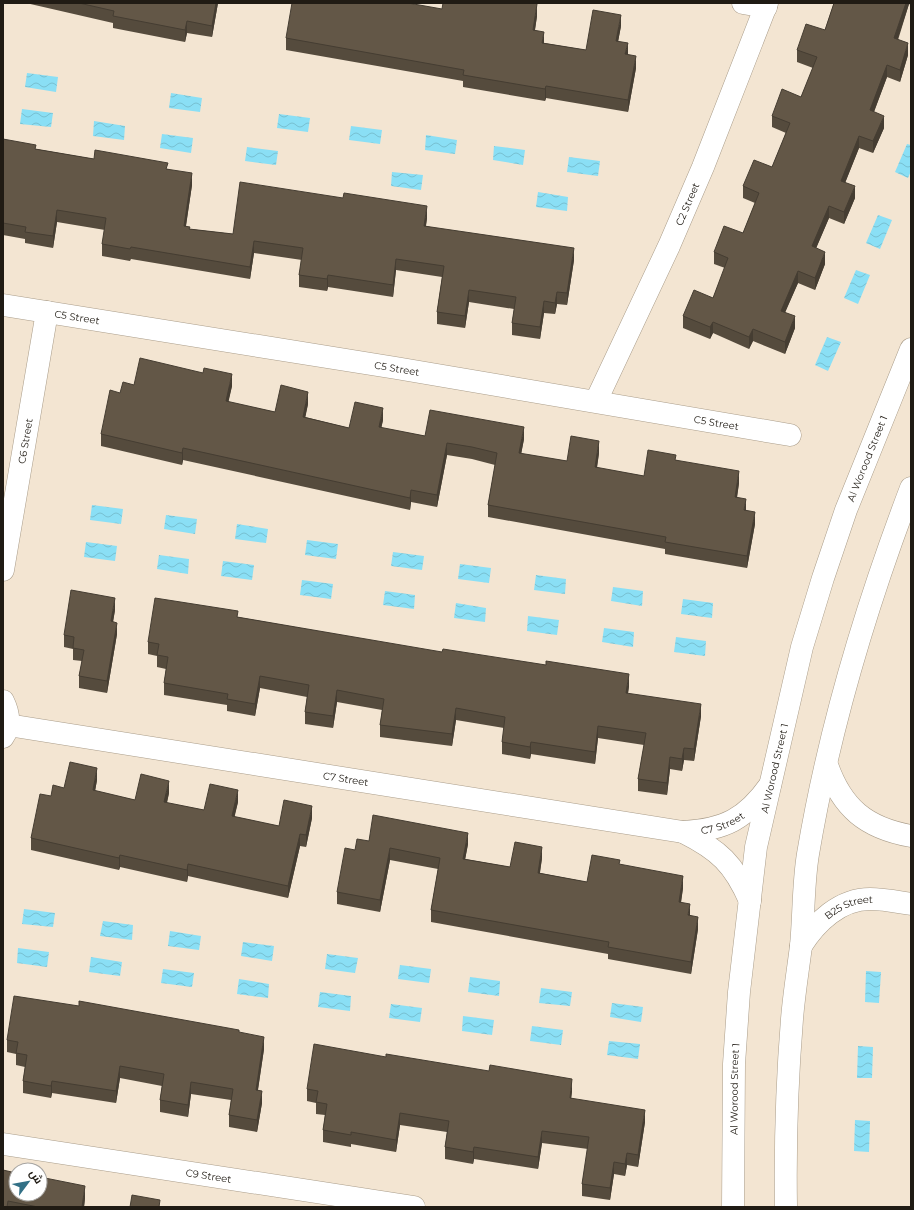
<svg xmlns="http://www.w3.org/2000/svg" width="914" height="1210" viewBox="0 0 914 1210" font-family="Montserrat,Cairo,sans-serif">
<defs>
<pattern id="water-waves" width="16" height="10" patternUnits="userSpaceOnUse"><rect width="16" height="10" fill="#8adff5"/><path d="M0 5q4-4 8 0t8 0" fill="none" stroke="#77bfd1"/></pattern>
</defs>
<rect width="100%" height="100%" fill="#f3e5d2"/>
<path fill="url(#water-waves)" d="M27,73L58,77L56,92L25,87Z
M171,93L202,98L200,112L169,108Z
M22,109L53,113L51,127L20,124Z
M279,114L310,118L308,132L277,128Z
M94,121L125,126L124,140L93,136Z
M351,126L382,130L380,144L349,140Z
M162,134L193,138L191,153L160,148Z
M426,135L457,140L455,154L425,150Z
M907,144L911,145V171L908,178L895,172Z
M494,146L525,150L523,165L493,160Z
M247,147L278,151L276,165L245,161Z
M569,157L600,161L598,176L567,172Z
M392,172L423,175L421,190L391,186Z
M538,192L568,197L567,211L536,207Z
M878,215L892,220L880,249L866,243Z
M856,270L870,275L858,304L844,298Z
M827,337L841,342L828,371L815,365Z
M92,505L123,509L121,524L90,520Z
M166,515L197,519L195,534L164,529Z
M237,524L268,529L266,543L235,539Z
M307,540L338,544L336,559L305,555Z
M86,542L117,546L115,561L84,557Z
M393,552L424,556L422,570L391,566Z
M159,555L189,559L188,574L157,569Z
M223,561L254,565L252,580L221,576Z
M460,564L491,568L489,583L458,579Z
M536,575L566,579L565,594L534,590Z
M302,580L333,584L331,599L300,595Z
M613,587L643,591L642,606L611,601Z
M385,591L415,595L414,609L383,605Z
M683,599L713,603L712,618L681,614Z
M456,603L486,608L485,622L454,618Z
M528,616L559,620L557,635L527,631Z
M604,628L634,632L633,647L602,642Z
M676,637L706,641L705,656L674,652Z
M24,909L55,913L53,927L22,924Z
M103,921L133,925L132,940L100,936Z
M170,931L201,936L199,950L168,946Z
M243,942L274,946L272,961L241,956Z
M18,948L49,952L47,967L17,963Z
M327,954L358,958L355,973L325,969Z
M91,957L122,962L120,976L89,972Z
M400,965L431,969L429,983L398,979Z
M163,969L194,973L192,987L161,983Z
M866,971L881,972L879,1003L865,1002Z
M470,977L500,981L499,996L468,992Z
M239,979L269,984L268,998L237,994Z
M541,988L572,992L570,1006L539,1003Z
M320,992L351,996L350,1011L318,1007Z
M612,1003L643,1007L641,1022L610,1017Z
M391,1004L422,1008L420,1022L389,1018Z
M463,1016L494,1020L492,1035L462,1031Z
M532,1026L563,1030L561,1045L530,1041Z
M609,1041L640,1044L638,1059L607,1055Z
M858,1046L873,1047L872,1078H857Z
M855,1120L870,1121L869,1152L854,1151Z"/>
<g fill="none" stroke-linecap="round" stroke-linejoin="round">
<defs>
<g id="minor">
<path d="M743,3L766,7"/>
<path id="s1" d="M3,305L396,368L790,435"/>
<path id="s2" d="M596,401L669,246L703,167L767,3"/>
<path id="s3" d="M3,570L47,312"/>
<path d="M3,701C9,713 11,725 3,737"/>
<path id="s4" d="M8,725L683,832C724,830 746,819 770,785"/>
<path d="M827,765C842,808 866,828 911,836"/>
<path d="M683,832C719,850 734,864 750,901"/>
<path id="s5" d="M801,946C816,922 840,899 870,899C884,899 898,902 911,904"/>
<path id="s6" d="M3,1144L414,1207"/>
</g>
<g id="tertiary">
<path id="s7" d="M733,1207L734,1064L739,992L756,847L802,647L823,578L846,510L911,349"/>
<path d="M786,1207C785,1144 787,1081 792,1019C794,994 798,970 801,946C804,915 803,884 808,854C829,729 866,606 911,488"/>
</g>
</defs>
<use href="#minor" stroke="#aa9d8a" stroke-width="23"/>
<use href="#tertiary" stroke="#aa9d8a" stroke-width="23"/>
<use href="#minor" stroke="#fff" stroke-width="22"/>
<use href="#tertiary" stroke="#fff" stroke-width="22"/>
</g>
<path fill="#554b3d" d="M26,3H218L212,37L187,33L185,42L113,28V23Z
M834,3H911V5L909,4L898,40L908,55L900,82L887,77L874,112L884,128L873,153L859,148L845,183L855,198L844,224L829,218L816,248L825,264L815,290L798,283L785,312L795,328L785,354L753,341L749,349L713,333L710,339L683,328V316L713,298L725,268L714,264V252L743,233L755,203L743,198V186L772,167L786,133L772,127V116L801,97L813,68L797,62V50L825,30Z
M442,9L537,16L535,30L544,43L586,50L621,26L618,41L636,68L628,112L546,98L545,101L463,87V81L286,50V38Z
M3,139L36,149L94,159L168,169L192,185L186,226L190,229L233,234L427,218L426,226L574,260L567,305L557,304L555,314L544,313L540,339L512,335V323L514,309L469,302L465,328L437,324V312L442,277L396,270L393,297L328,287L327,291L299,287V275L302,260L254,253L250,279L131,259L130,261L102,256V244L105,230L57,222L53,248L25,243V239L3,235Z
M134,385L232,386L228,402L275,412L308,404L305,417L349,428L383,420L381,428L425,436L524,439L521,454L567,461L599,453L597,468L644,476L676,460L739,483L737,498L755,524L747,568L665,554V549L488,517V505L495,465L472,459L447,455L437,507L411,502L410,510L183,460L182,465L101,446V434L120,393Z
M115,610L113,622L117,634L107,693L79,688V676L82,661L73,660V649L64,647V635Z
M238,617L629,686L628,694L701,716L694,761L684,760L682,771L670,769L667,795L638,791V779L644,745L598,738L595,764L531,754L530,759L502,754V742L504,728L456,720L452,746L380,737V725L382,710L337,702L333,728L305,724V712L307,697L260,688L255,716L227,711V705L164,695V683L166,669L157,667V656L148,654V642Z
M97,780L95,791L135,800L169,793L167,803L204,810L238,802L234,817L279,826L312,818L306,847L300,846L288,898L188,876L187,882L120,867L119,870L31,850V838L51,796L64,788Z
M369,841L468,844L465,859L510,867L542,858L540,873L587,882L620,865L683,888L681,903L698,929L691,974L608,959V954L431,922V910L438,869L390,860L380,912L337,904V892L355,850Z
M239,1033L264,1049L258,1090L262,1103L257,1132L229,1127V1115L231,1100L191,1094L188,1117L160,1112V1100L162,1086L120,1078L116,1103L52,1093L51,1098L23,1093V1081L25,1067L16,1065V1054L7,1052V1040Z
M307,1089L572,1091L571,1098L645,1122L638,1167L627,1165L625,1176L614,1174L610,1200L582,1196V1184L588,1149L542,1143L538,1169L474,1159L473,1164L445,1159V1147L447,1132L400,1125L396,1152L351,1144V1147L323,1142V1130L325,1115L316,1114V1103L307,1101Z
M3,1170L85,1198L84,1207H3Z"/>
<path fill="#453d32" d="M216,3H218L212,37V26Z
M906,3H909V4L894,50V38Z
M537,4V16L533,42V30Z
M621,15V26L616,53V41Z
M187,21V33L185,42V30Z
M544,32V44L542,43Z
M628,43V55L625,54Z
M908,43V55L900,82V70Z
M636,56V68L628,112V100Z
M887,65V77L870,122V110Z
M546,86V98L545,101V89Z
M884,116V128L873,153V141Z
M859,136V148L841,193V181Z
M192,173V185L184,238V226Z
M855,186V198L844,224V212Z
M427,206V218L424,237V226Z
M829,206V218L812,258V246Z
M57,210V222L53,248V236Z
M254,241V253L250,279V267Z
M574,248V260L567,305V293Z
M825,252V264L815,290V278Z
M396,259V270L393,297V285Z
M798,271V283L781,322V311Z
M328,275V287L327,291V279Z
M469,290V302L465,328V316Z
M557,292V304L555,314V303Z
M544,301V313L540,339V327Z
M795,316V328L785,354V342Z
M713,322V333L710,339V327Z
M753,329V341L749,349V337Z
M232,374V386L226,413V401Z
M308,392V404L303,429V417Z
M383,408V420L379,439V427Z
M524,427V439L519,465V453Z
M599,441V453L595,479V467Z
M447,443V455L437,507V495Z
M183,448V460L182,465V453Z
M739,471V483L735,509V497Z
M411,490V502L410,510V498Z
M746,499V511L744,510Z
M755,512V524L747,568V556Z
M115,598V610L111,633V621Z
M117,623V634L107,693V681Z
M629,674V686L626,705V693Z
M260,676V688L255,716V704Z
M337,690V702L333,728V716Z
M701,704V716L694,761V749Z
M456,708V720L452,746V734Z
M598,726V738L595,764V752Z
M531,742V754L530,759V747Z
M684,748V760L682,771V759Z
M670,757V769L667,795V783Z
M97,768V780L93,802V790Z
M169,781V793L164,814V802Z
M238,790V802L232,828V816Z
M312,806V818L306,847V835Z
M468,833V844L463,871V859Z
M300,834V846L288,898V886Z
M542,847V858L538,884V873Z
M390,848V860L380,912V900Z
M120,855V867L119,870V858Z
M188,864V876L187,882V870Z
M683,876V888L679,914V902Z
M690,904V916L688,915Z
M698,917V929L691,974V962Z
M264,1037V1049L256,1102V1090Z
M120,1066V1078L116,1103V1091Z
M572,1079V1091L570,1110V1098Z
M52,1081V1093L51,1098V1086Z
M191,1082V1094L188,1117V1105Z
M262,1091V1103L257,1132V1120Z
M645,1110V1122L638,1167V1155Z
M400,1113V1125L396,1152V1140Z
M542,1131V1143L538,1169V1157Z
M474,1147V1159L473,1164V1152Z
M627,1153V1165L625,1176V1164Z
M614,1162V1174L610,1200V1188Z
M85,1186V1198L84,1207H82Z"/>
<path fill="#635747" stroke="#453d32" d="M79,3H216L212,26L187,21L185,30L113,16L114,11Z
M292,3H408L442,9L443,3H534L537,4L533,30L544,32L542,43L586,50L593,10L621,15L616,41L628,43L625,54L636,56L628,100L546,86L545,89L463,75L464,70L286,38Z
M834,3H906L894,38L908,43L900,70L887,65L870,110L884,116L873,141L859,136L841,181L855,186L844,212L829,206L812,246L825,252L815,278L798,271L781,311L795,316L785,342L753,329L749,337L713,322L710,327L683,316L694,290L713,298L728,258L714,252L724,226L743,233L759,193L743,186L754,160L772,167L790,123L772,116L782,89L801,97L817,57L797,50L806,24L825,30Z
M3,139L36,145L35,149L94,159L95,150L168,163L166,169L192,173L184,226L190,227L189,229L233,234L240,182L343,198L344,193L427,206L424,226L574,248L567,293L557,292L555,303L544,301L540,327L512,323L516,297L469,290L465,316L437,312L444,266L396,259L393,285L328,275L327,279L299,275L303,248L254,241L250,267L131,247L130,249L102,244L106,218L57,210L53,236L25,232L26,227L3,223Z
M140,358L203,373L204,368L232,374L226,401L275,412L281,385L308,392L303,417L349,428L355,402L383,408L379,427L425,436L430,410L524,427L519,453L567,461L571,436L599,441L595,467L644,476L648,450L676,455L675,460L739,471L735,497L746,499L744,510L755,512L747,556L665,542L666,537L488,505L497,453L472,447L447,443L437,495L411,490L410,498L183,448L182,453L101,434L110,390L120,393L123,382L134,385Z
M71,590L115,598L111,621L117,623L107,681L79,676L84,650L73,648L74,637L64,635Z
M155,598L238,611L237,617L442,652L443,649L546,665V661L629,674L626,693L701,704L694,749L684,748L682,759L670,757L667,783L638,779L646,733L598,726L595,752L531,742L530,747L502,742L505,717L456,708L452,734L380,725L384,699L337,690L333,716L305,712L309,685L260,676L255,704L227,699L228,694L164,683L168,657L157,655L159,644L148,642Z
M70,762L97,768L93,790L135,800L141,774L169,781L164,802L204,810L210,784L238,790L232,816L279,826L284,800L312,806L306,835L300,834L288,886L188,864L187,870L120,855L119,858L31,838L40,794L51,796L53,785L64,788Z
M373,815L468,833L463,859L510,867L515,842L542,847L538,873L587,882L592,855L620,860L619,864L683,876L679,902L690,904L688,915L698,917L691,962L608,947L609,942L431,910L440,858L390,848L380,900L337,892L345,848L355,850L357,839L369,841Z
M14,996L79,1006V1001L239,1030V1032L264,1037L256,1090L262,1091L257,1120L229,1115L233,1089L191,1082L188,1105L160,1100L164,1074L120,1066L116,1091L52,1081L51,1086L23,1081L27,1055L16,1053L18,1042L7,1040Z
M314,1044L386,1057V1054L489,1071L490,1065L572,1079L570,1098L645,1110L638,1155L627,1153L625,1164L614,1162L610,1188L582,1184L589,1137L542,1131L538,1157L474,1147L473,1152L445,1147L449,1121L400,1113L396,1140L351,1132V1135L323,1130L327,1104L316,1102L318,1091L307,1089Z
M3,1170L16,1173V1194H40V1177L85,1186L82,1207H38L8,1201L7,1207H3Z
M132,1195L160,1200L159,1207H130Z"/>
<g text-anchor="middle" stroke-width="4" stroke-linejoin="round" paint-order="stroke">
<g font-size="10" fill="#201b14" stroke="#fff">
<text dy="4" stroke="none"><textPath href="#s2" startOffset="217">C2 Street</textPath></text>
<text dy="4" stroke="none"><textPath href="#s1" startOffset="75">C5 Street</textPath></text>
<text dy="4" stroke="none"><textPath href="#s1" startOffset="399">C5 Street</textPath></text>
<text dy="4" stroke="none"><textPath href="#s1" startOffset="723">C5 Street</textPath></text>
<text dy="4" stroke="none"><textPath href="#s3" startOffset="131">C6 Street</textPath></text>
<text dy="4" stroke="none"><textPath href="#s7" startOffset="766">Al Worood Street 1</textPath></text>
<text dy="4" stroke="none"><textPath href="#s7" startOffset="442">Al Worood Street 1</textPath></text>
<text dy="4" stroke="none"><textPath href="#s4" startOffset="342">C7 Street</textPath></text>
<text dy="4" stroke="none"><textPath href="#s4" startOffset="724">C7 Street</textPath></text>
<text dy="4" stroke="none"><textPath href="#s5" startOffset="64">B25 Street</textPath></text>
<text dy="4" stroke="none"><textPath href="#s7" startOffset="118">Al Worood Street 1</textPath></text>
<text dy="4" stroke="none"><textPath href="#s6" startOffset="208">C9 Street</textPath></text>
</g>
</g>
<rect width="914" height="1210" fill="none" stroke="#201b14" stroke-width="8"/>
<g transform="translate(28 1182) rotate(58)"><circle r="19" fill="#ffffff" stroke="#a6a4a1"/>
<path d="M0-3L7 15L0 10L-7 15Z" fill="#327086"/>
<text y="-6" font-size="11" font-weight="bold" text-anchor="middle" fill="#201b14">ش</text>
</g>
</svg>
